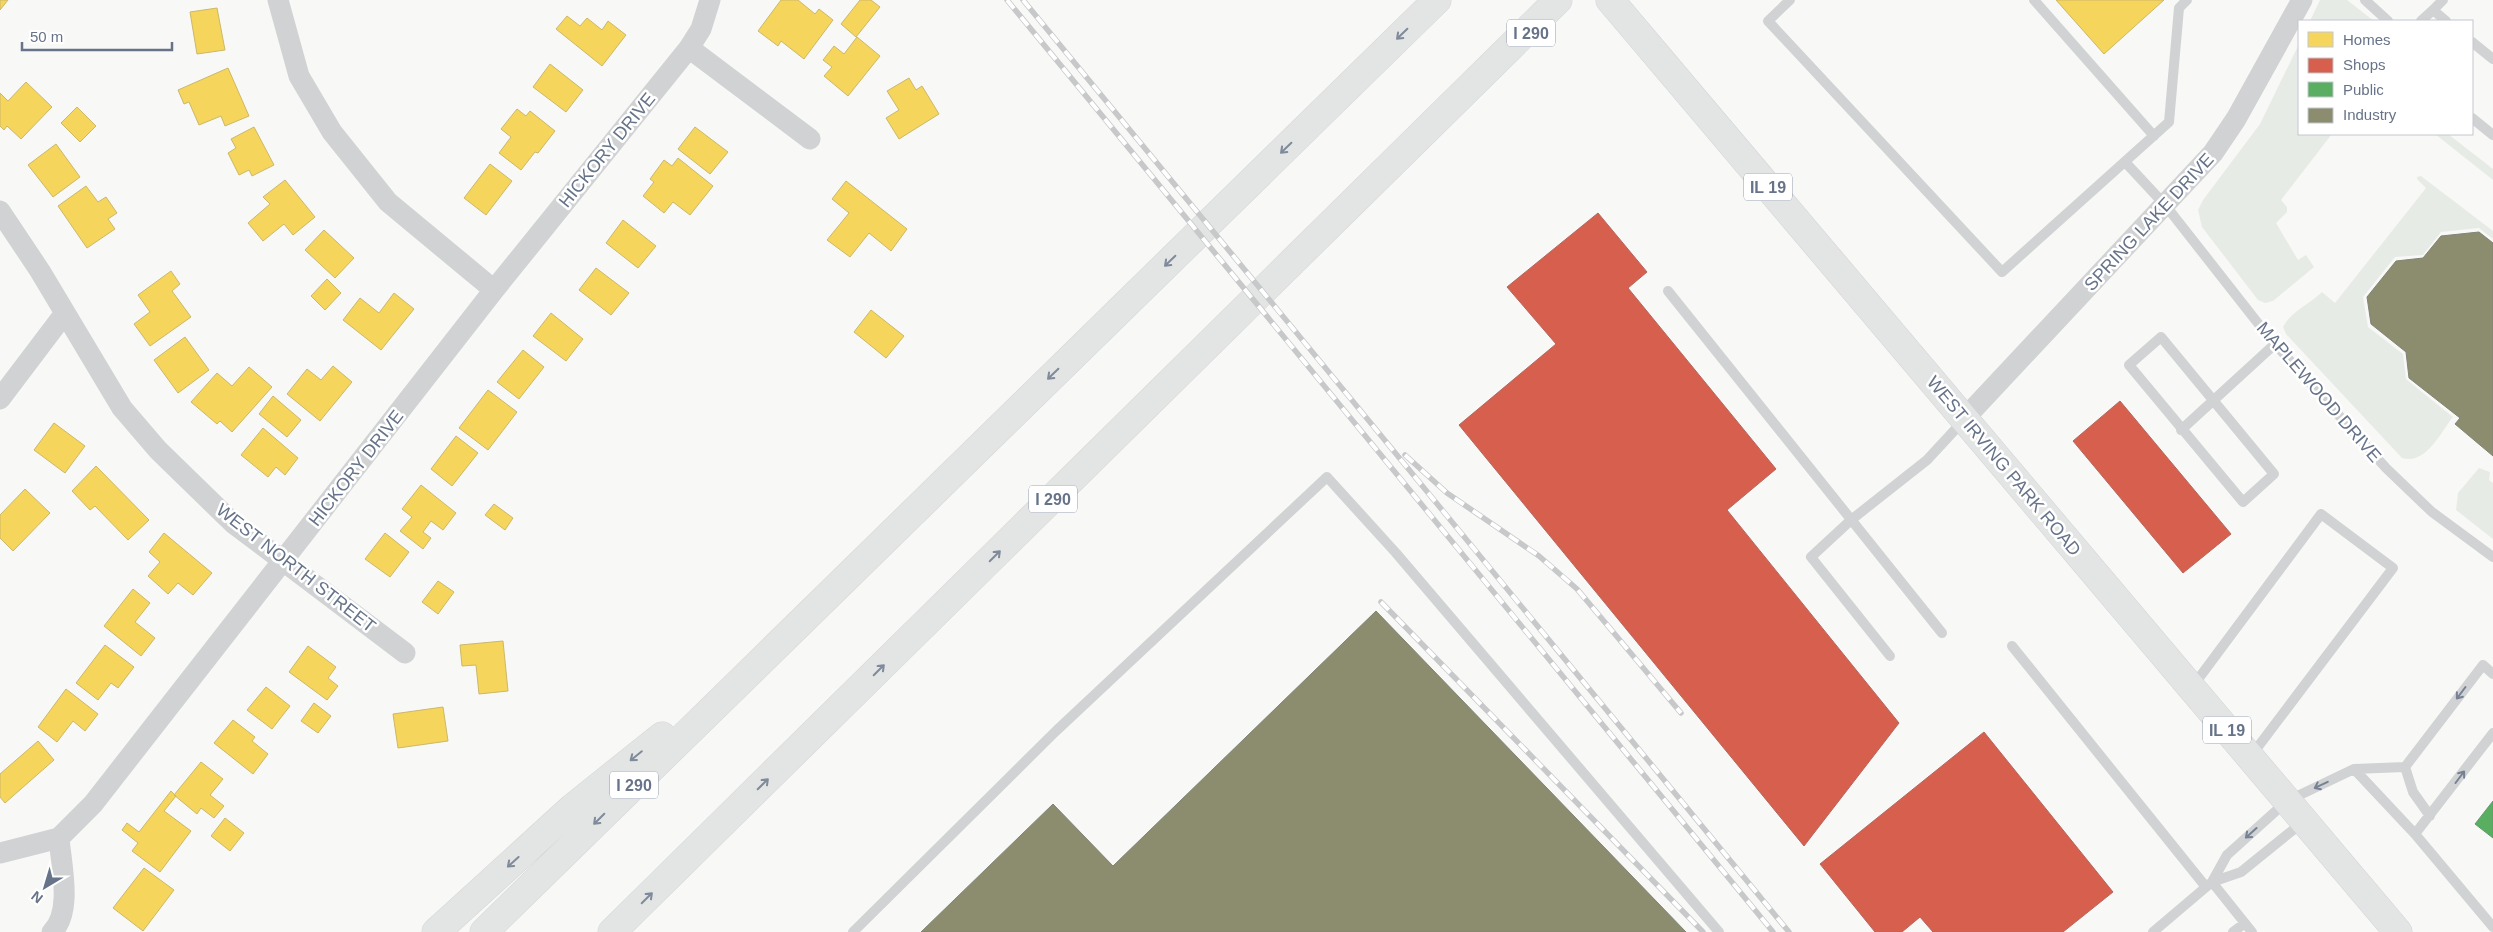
<svg xmlns="http://www.w3.org/2000/svg" width="2493" height="932" viewBox="0 0 2493 932" font-family="Helvetica,sans-serif">
<rect width="100%" height="100%" fill="#f8f8f7"/>
<path fill="#e7ebe5" d="M2320,0H2347L2374,21H2310Z
M2299,44V134H2332L2281,200L2287,207V212L2276,223L2298,260L2306,255L2314,267L2273,301L2265,303L2258,300L2202,227L2198,210L2203,200L2260,124Z
M2435,134H2448L2493,169V180Z
M2421,176L2493,231V239L2479,228L2441,232L2423,255L2395,257L2363,297L2368,327L2403,354L2406,379L2453,417C2440,433 2426,465 2402,458L2286,334L2283,327C2290,312 2310,304 2322,292L2335,303L2426,188L2417,179V177Z
M2479,468L2490,472L2489,480L2493,483V539L2456,510L2458,493Z"/>
<path fill="#f6d55c" stroke="#cbb869" d="M0,0H8L0,10Z
M781,0H798L815,14L819,9L833,20L804,59L781,41L778,46L758,31Z
M860,0H871L880,7L856,37L841,24Z
M2056,0H2164L2104,54Z
M217,8L225,50L197,54L190,12Z
M567,16L580,26L587,18L602,30L608,21L626,35L602,66L556,29Z
M857,37L880,56L848,96L824,76L832,67L823,60L834,46L844,54Z
M550,64L583,90L566,112L533,87Z
M228,68L249,116L225,126L221,116L199,125L189,102L184,104L178,90Z
M909,78L916,90L922,86L939,114L899,139L886,118L899,110L887,91Z
M26,82L52,107L21,139L7,126L4,130L0,126V93L8,101Z
M77,107L96,126L80,142L61,123Z
M517,109L526,116L530,111L555,131L538,153L535,152L521,170L499,153L511,137L501,129Z
M254,127L274,165L252,176L249,170L239,175L228,153L236,148L231,139Z
M695,127L728,152L710,174L678,149Z
M56,144L80,177L53,197L28,165Z
M678,158L713,186L690,215L673,202L664,213L643,196L654,182L650,179L664,160L672,166Z
M490,164L512,181L486,215L464,198Z
M285,180L315,217L293,235L284,224L263,241L248,223L270,204L263,197Z
M846,181L907,229L891,251L869,233L850,257L827,240L849,213L832,199Z
M86,186L98,202L106,197L117,213L108,219L115,229L87,248L58,206Z
M623,220L656,246L638,268L606,243Z
M324,230L354,258L335,278L305,250Z
M596,268L629,293L611,315L579,290Z
M171,271L180,284L172,291L191,317L150,346L134,324L150,312L138,295Z
M327,279L341,293L325,310L311,296Z
M394,293L414,309L381,350L343,320L360,298L379,313Z
M871,310L904,336L886,358L854,332Z
M551,313L583,339L566,361L533,336Z
M185,337L209,370L178,393L154,360Z
M523,350L544,367L519,399L497,382Z
M333,366L352,382L320,421L287,394L307,369L321,380Z
M249,367L272,387L232,432L220,421L217,424L191,402L217,373L232,386Z
M488,390L517,412L488,450L459,428Z
M273,396L301,420L287,437L259,414Z
M54,423L85,446L65,473L34,450Z
M263,428L298,458L285,475L276,467L268,477L241,455Z
M456,436L478,453L452,486L431,469Z
M96,466L149,520L128,540L95,506L90,510L72,491Z
M421,485L456,513L443,530L431,521L423,532L431,538L423,549L400,531L412,517L402,509Z
M25,489L50,513L13,551L0,538V515Z
M494,504L513,518L505,530L485,515Z
M164,533L212,573L193,595L178,583L168,594L148,576L160,562L149,552Z
M385,533L409,552L390,577L365,559Z
M438,581L454,592L438,614L422,602Z
M133,589L150,603L135,622L155,638L141,656L104,626Z
M503,641L508,691L479,694L476,665L462,666L460,645Z
M105,645L134,667L118,688L111,683L98,700L76,683Z
M308,646L336,667L328,678L338,686L327,700L289,672Z
M266,687L290,706L272,729L247,710Z
M66,689L98,714L85,731L73,721L57,742L38,727Z
M314,703L331,716L318,733L301,721Z
M443,707L448,741L398,748L393,714Z
M233,720L255,737L252,741L268,754L253,774L214,743Z
M38,741L54,760L5,803L0,797V774Z
M201,762L223,779L210,795L224,806L214,818L201,808L197,814L174,795Z
M171,791L176,796L164,811L191,831L160,872L132,851L138,843L122,830L127,823L139,832Z
M225,818L244,833L230,851L211,836Z
M144,868L174,890L143,931L113,908Z"/>
<path fill="#d6604d" stroke="#b4665f" d="M1598,213L1647,272L1628,288L1776,469L1727,510L1899,723L1804,846L1459,425L1556,344L1507,287Z
M2120,401L2231,534L2183,573L2073,441Z
M1984,732L2113,892L2063,932H1933L1920,917L1902,932H1875L1820,864Z"/>
<path fill="#5aae61" stroke="#5e9c6d" d="M2493,801V838L2475,824Z"/>
<path fill="#8c8c6e" stroke="#818476" d="M2479,232L2493,243V456L2455,424L2460,418L2409,378L2406,352L2371,324L2367,297L2396,261L2423,258L2441,236Z
M1376,611L1686,932H921L1053,804L1113,866Z"/>
<g fill="none" stroke-linecap="round" stroke-linejoin="round">
<defs>
<path id="primary" d="M1610,0L2398,932"/>
<path id="motorway" d="M436,932L572,808L662,736
M484,932L1437,0
M612,932L1558,0"/>
</defs>
<use href="#primary" stroke="#d3d4d6" stroke-width="29"/>
<use href="#motorway" stroke="#d5d6d6" stroke-width="29"/>
<path stroke="#d1d2d3" stroke-width="10" d="M1790,0L1768,21L2002,272L2169,122L2179,8L2187,0
M2034,0L2154,136
M2365,0L2388,21
M2433,10L2443,0
M2421,21L2433,10L2446,21
M2472,42L2493,59
M2472,118L2493,135
M2126,163L2166,206L2268,336L2386,468L2432,512L2493,557
M1668,291L1942,633
M2161,337L2274,474L2243,502L2129,365Z
M2181,430L2275,344
M2012,646L2206,887
M1890,656L1811,557L1851,520L1927,460L1964,420
M2193,686L2321,514L2393,568L2251,756
M2493,733L2415,834L2493,927
M2405,767L2413,792L2430,816
M2354,769L2415,834
M2212,882L2227,855L2287,801L2354,769L2405,767L2483,665L2493,674
M2212,882L2252,932
M853,932L1056,731L1327,477L1396,553L1719,932
M2153,932L2212,882L2241,872L2304,821
M2233,932L2245,923"/>
<path stroke="#d1d2d3" stroke-width="21" d="M278,0L299,76L332,132L388,202L494,290
M689,48L810,139
M0,211L40,271L122,408L158,450L233,523L405,653
M0,399L65,313
M1964,419L2213,153L2236,119L2302,0
M0,853L59,838L93,804L494,290L689,48L701,29L710,0
M52,932C73,912 61,864 59,838"/>
<use href="#primary" stroke="#e3e4e4" stroke-width="28"/>
<use href="#motorway" stroke="#e3e4e4" stroke-width="28"/>
<defs>
<path id="rail" d="M1007,0L1773,932
M1023,0L1789,932
M1405,455L1447,493L1539,556L1577,589L1681,713
M1381,602L1703,932"/>
</defs>
<use href="#rail" stroke="#c7c8c9" stroke-width="5.5"/>
<use href="#rail" stroke="#fff" stroke-width="4" stroke-dasharray="11" stroke-linecap="butt"/>
</g>
<defs><path id="oneway-shaft" d="M-6 0H5M1.5-3L5.5 0L1.5 3" fill="none" stroke-width="1.6" stroke-linecap="round" stroke-linejoin="round" transform="scale(1.25)"/></defs>
<g stroke="#7f8a9a">
<use href="#oneway-shaft" transform="translate(1402 34) rotate(136)"/>
<use href="#oneway-shaft" transform="translate(1286 148) rotate(136)"/>
<use href="#oneway-shaft" transform="translate(1170 261) rotate(136)"/>
<use href="#oneway-shaft" transform="translate(1053 374) rotate(136)"/>
<use href="#oneway-shaft" transform="translate(995 556) rotate(-45)"/>
<use href="#oneway-shaft" transform="translate(879 670) rotate(-45)"/>
<use href="#oneway-shaft" transform="translate(636 756) rotate(141)"/>
<use href="#oneway-shaft" transform="translate(763 784) rotate(-45)"/>
<use href="#oneway-shaft" transform="translate(599 819) rotate(135)"/>
<use href="#oneway-shaft" transform="translate(513 862) rotate(138)"/>
<use href="#oneway-shaft" transform="translate(647 898) rotate(-45)"/>
</g>
<g stroke="#768193">
<use href="#oneway-shaft" transform="translate(2461 693) rotate(127)"/>
<use href="#oneway-shaft" transform="translate(2460 777) rotate(-53)"/>
<use href="#oneway-shaft" transform="translate(2321 785) rotate(155)"/>
<use href="#oneway-shaft" transform="translate(2251 833) rotate(138)"/>
</g>
<g text-anchor="middle" stroke-width="5" stroke-linejoin="round" paint-order="stroke">
<g fill="#fff" stroke="#949dac" stroke-width="1">
<rect x="1507" y="19.5" width="48" height="27" rx="4"/>
<rect x="1744" y="173.5" width="48" height="27" rx="4"/>
<rect x="1029" y="485.5" width="48" height="27" rx="4"/>
<rect x="2203" y="716.5" width="48" height="27" rx="4"/>
<rect x="610" y="771.5" width="48" height="27" rx="4"/>
</g>
<g font-size="16" font-weight="bold" fill="#667388">
<text x="1531" y="39">I 290</text>
<text x="1768" y="193">IL 19</text>
<text x="1053" y="505">I 290</text>
<text x="2227" y="736">IL 19</text>
<text x="634" y="791">I 290</text>
</g>
<g font-size="18" fill="#667388" stroke="#fff">
<text transform="translate(607 150) rotate(-51)" y="6">HICKORY DRIVE</text>
<text transform="translate(2149 222) rotate(-47)" y="6">SPRING LAKE DRIVE</text>
<text transform="translate(2319 392) rotate(49)" y="6">MAPLEWOOD DRIVE</text>
<text transform="translate(2004 466) rotate(50)" y="6">WEST IRVING PARK ROAD</text>
<text transform="translate(356 468) rotate(-52)" y="6">HICKORY DRIVE</text>
<text transform="translate(296 568) rotate(38)" y="6">WEST NORTH STREET</text>
</g>
</g>
<rect x="2298" y="20" width="175" height="115" fill="#ffffff" stroke="#c2c7cf"/>
<rect x="2308" y="32" width="25" height="15" fill="#f6d55c" stroke="#c2c7cf"/>
<text x="2343" y="45" font-size="15" fill="#667388">Homes</text>
<rect x="2308" y="58" width="25" height="15" fill="#d6604d" stroke="#c2c7cf"/>
<text x="2343" y="70" font-size="15" fill="#667388">Shops</text>
<rect x="2308" y="82" width="25" height="15" fill="#5aae61" stroke="#c2c7cf"/>
<text x="2343" y="95" font-size="15" fill="#667388">Public</text>
<rect x="2308" y="108" width="25" height="15" fill="#8c8c6e" stroke="#c2c7cf"/>
<text x="2343" y="120" font-size="15" fill="#667388">Industry</text>
<g transform="translate(45 887) rotate(218)" stroke="#ffffff" stroke-width="4" paint-order="stroke">
<path d="M0-4L9 19L0 12L-9 19Z" fill="#667388"/>
<text y="-8" font-size="14" font-weight="bold" text-anchor="middle" fill="#667388">N</text>
</g>
<path d="M22 42v8h150v-8" fill="none" stroke="#667388" stroke-width="2.5"/>
<text x="30" y="42" font-size="15" fill="#667388" stroke="#ffffff" stroke-width="4" paint-order="stroke">50 m</text>
</svg>
